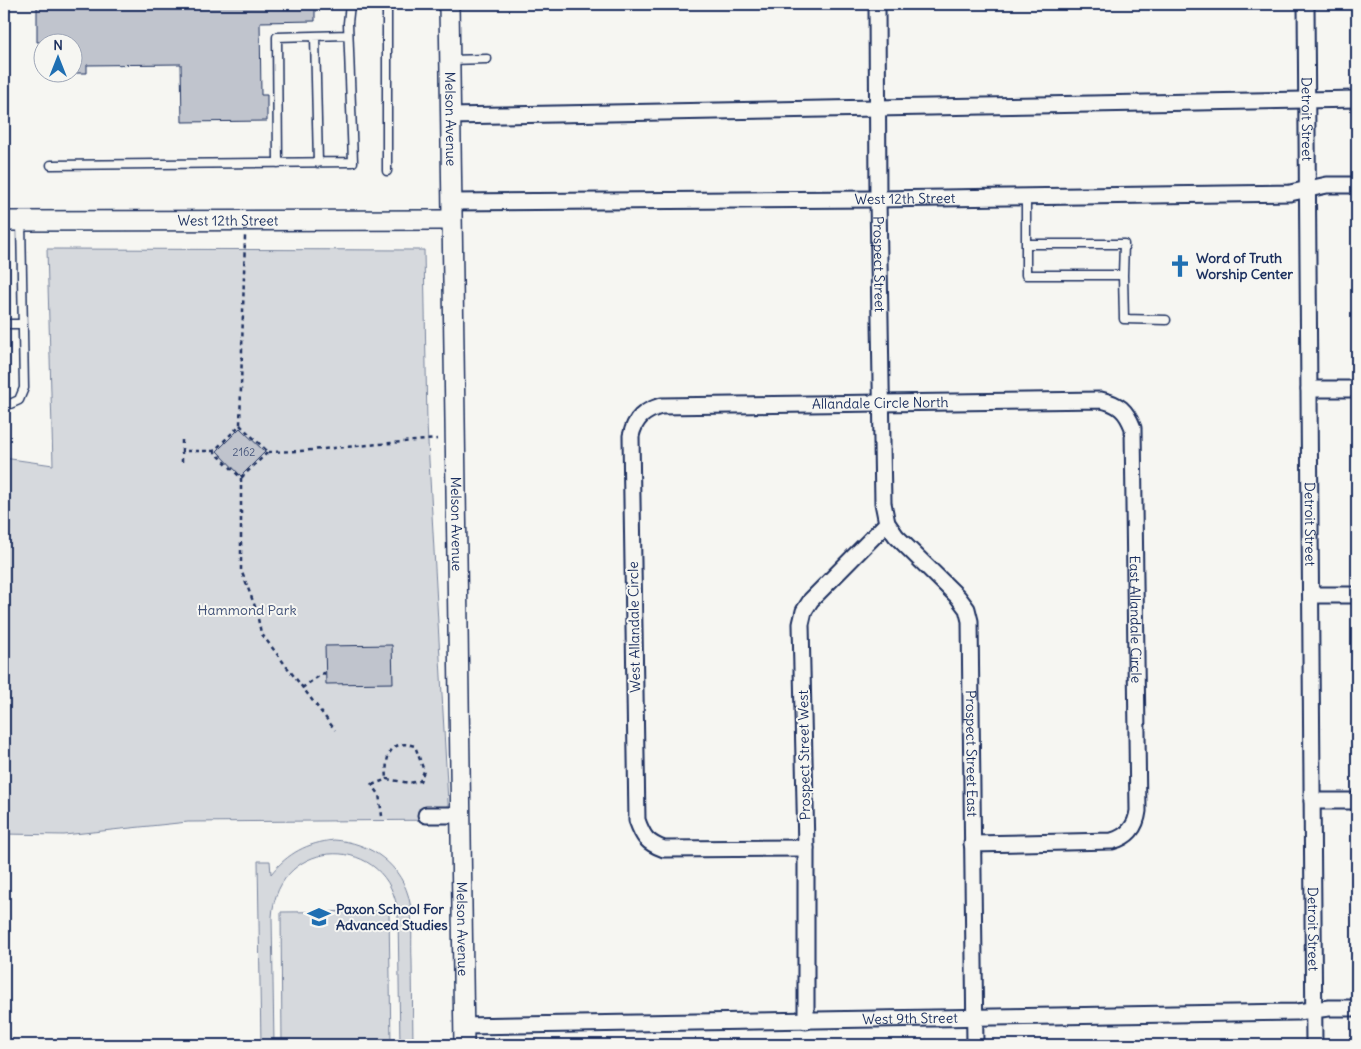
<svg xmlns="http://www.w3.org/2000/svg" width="1361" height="1049" viewBox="0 0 1361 1049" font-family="Delius,sans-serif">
<rect width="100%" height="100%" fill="#f6f6f2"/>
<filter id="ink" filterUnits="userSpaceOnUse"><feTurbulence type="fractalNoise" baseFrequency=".02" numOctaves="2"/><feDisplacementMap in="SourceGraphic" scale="10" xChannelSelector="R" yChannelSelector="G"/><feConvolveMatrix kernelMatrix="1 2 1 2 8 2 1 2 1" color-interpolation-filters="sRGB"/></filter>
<g filter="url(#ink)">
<path fill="#d6d9dd" stroke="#78849e" d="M47,249L424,250L427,424L449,820L188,822L64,835L4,834V458L53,465Z
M334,840C370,842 403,865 410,903C413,922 411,942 412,961C412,989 413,1017 413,1045H400L398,915C391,832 277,834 272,917L274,1045H261L258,861H270L271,874C288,853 307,843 334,840Z
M389,911L391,1045H282L281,912Z"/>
<path fill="#c0c4cd" stroke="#1b2f5e" d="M37,4H315V21L260,22L261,95H267V121L182,122L181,64L87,65V73H72V42H37Z
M240,428L265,452L241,476L217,451Z
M392,645L393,683L326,684L325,646Z"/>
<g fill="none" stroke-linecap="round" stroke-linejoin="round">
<defs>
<path id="service" d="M387,4V171
M315,37L318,163
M450,60L487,59
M278,163L277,37L348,35
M51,165L353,162L348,23L350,4
M1026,197V275H1123L1124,244H1027
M1123,275L1124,319L1166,320
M4,324H22
M4,404H10L19,400L24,388L21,221"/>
<g id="minor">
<path id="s1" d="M877,4L878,199L883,503L887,523L896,536L958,597L967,609L970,621L975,1045"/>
<path id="s2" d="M1306,4L1314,1045"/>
<path d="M450,116L1357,99"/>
<path id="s3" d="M451,202L878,199L1290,193L1327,185H1357"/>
<path d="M1309,389H1357"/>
<path d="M1311,595H1357"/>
<path d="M1312,801H1357"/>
<path d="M426,815H460"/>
<path id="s4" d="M806,848L664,849C647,843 643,837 637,820L631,436C635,418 644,411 661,406L1101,400C1119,404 1126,410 1133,428L1138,811C1136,827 1127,837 1112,841L972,844"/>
<path d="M806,1021V848L801,624L804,611L811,600L887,523"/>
<path id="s5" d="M464,1026L1297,1012L1329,1008H1357"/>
</g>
<g id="tertiary">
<path id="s6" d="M449,4L464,1045"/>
<path id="s7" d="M4,221L451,220"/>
</g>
</defs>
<use href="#service" stroke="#1b2f5e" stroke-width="11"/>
<use href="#minor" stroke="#1b2f5e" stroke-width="19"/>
<use href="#tertiary" stroke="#1b2f5e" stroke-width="22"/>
<path stroke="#1b2f5e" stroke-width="2.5" stroke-dasharray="4 4" stroke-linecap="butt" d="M240,425L268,452L241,478L214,451L240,425L245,236
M182,440V451H214
M268,452L300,451L437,439
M182,462V451
M241,478V570L256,609L261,633L335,730
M302,688L323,673L326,674
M371,783L379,794L382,816
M372,785L387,779L409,783L420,781L424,771L415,746C388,738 385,759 387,779"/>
<use href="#service" stroke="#f6f6f2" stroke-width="8"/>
<use href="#minor" stroke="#f6f6f2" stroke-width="15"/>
<use href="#tertiary" stroke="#f6f6f2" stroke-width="19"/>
</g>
</g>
<defs>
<symbol id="church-bare" viewBox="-9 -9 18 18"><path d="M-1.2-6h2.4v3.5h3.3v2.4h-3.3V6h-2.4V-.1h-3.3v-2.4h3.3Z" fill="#1f6fb2" stroke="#f6f6f2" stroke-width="2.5" paint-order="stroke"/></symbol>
<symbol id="school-bare" viewBox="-9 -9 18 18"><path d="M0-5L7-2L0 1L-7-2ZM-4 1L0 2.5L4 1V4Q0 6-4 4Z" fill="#1f6fb2" stroke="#f6f6f2" stroke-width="2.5" paint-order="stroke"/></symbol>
</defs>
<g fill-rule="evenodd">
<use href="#church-bare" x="1164" y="250" width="32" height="32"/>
<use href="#school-bare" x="303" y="901" width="32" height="32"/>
</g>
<g text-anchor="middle" stroke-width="4" stroke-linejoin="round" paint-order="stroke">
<g font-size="11" fill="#44547a">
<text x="244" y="456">2162</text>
</g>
<g font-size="14" fill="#1b2f5e" stroke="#f6f6f2">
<text dy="5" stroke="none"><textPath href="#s6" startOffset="115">Melson Avenue</textPath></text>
<text dy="5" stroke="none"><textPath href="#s2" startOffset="115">Detroit Street</textPath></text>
<text dy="5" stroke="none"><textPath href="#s3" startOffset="454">West 12th Street</textPath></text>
<text dy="5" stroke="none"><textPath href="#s7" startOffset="224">West 12th Street</textPath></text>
<text dy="5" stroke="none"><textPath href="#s1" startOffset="260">Prospect Street</textPath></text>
<text dy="5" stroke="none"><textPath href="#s4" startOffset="832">Allandale Circle North</textPath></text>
<text dy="5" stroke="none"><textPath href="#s2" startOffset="520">Detroit Street</textPath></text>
<text dy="5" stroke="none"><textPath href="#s6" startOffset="520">Melson Avenue</textPath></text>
<text dy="5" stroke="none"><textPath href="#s4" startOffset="1289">East Allandale Circle</textPath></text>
<text transform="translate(634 627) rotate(-91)" y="5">West Allandale Circle</text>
<text dy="5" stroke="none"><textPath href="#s1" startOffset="782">Prospect Street East</textPath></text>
<text transform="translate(804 755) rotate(-91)" y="5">Prospect Street West</text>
<text dy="5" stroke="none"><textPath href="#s6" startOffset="925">Melson Avenue</textPath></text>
<text dy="5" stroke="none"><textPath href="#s2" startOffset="925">Detroit Street</textPath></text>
<text dy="5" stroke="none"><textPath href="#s5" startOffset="446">West 9th Street</textPath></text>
</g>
<g font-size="14" font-weight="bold" fill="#1b2f5e" stroke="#f6f6f2" text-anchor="start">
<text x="1196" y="263">Word of Truth<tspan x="1196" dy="16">Worship Center</tspan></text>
<text x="336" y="914">Paxon School For<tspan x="336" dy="16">Advanced Studies</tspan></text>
</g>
<g font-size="14" fill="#405177" stroke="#f6f6f2">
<text x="247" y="615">Hammond Park</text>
</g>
</g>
<rect width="1361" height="1049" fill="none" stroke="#f6f6f2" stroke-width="20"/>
<rect x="10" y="10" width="1341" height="1029" fill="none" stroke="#1b2f5e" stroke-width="2" filter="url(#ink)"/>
<g transform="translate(58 58)"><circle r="24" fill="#f6f6f2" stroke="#9ea6b7"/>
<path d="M0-4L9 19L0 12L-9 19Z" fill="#1f6fb2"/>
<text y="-8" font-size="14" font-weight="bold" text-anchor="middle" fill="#1b2f5e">N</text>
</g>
</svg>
